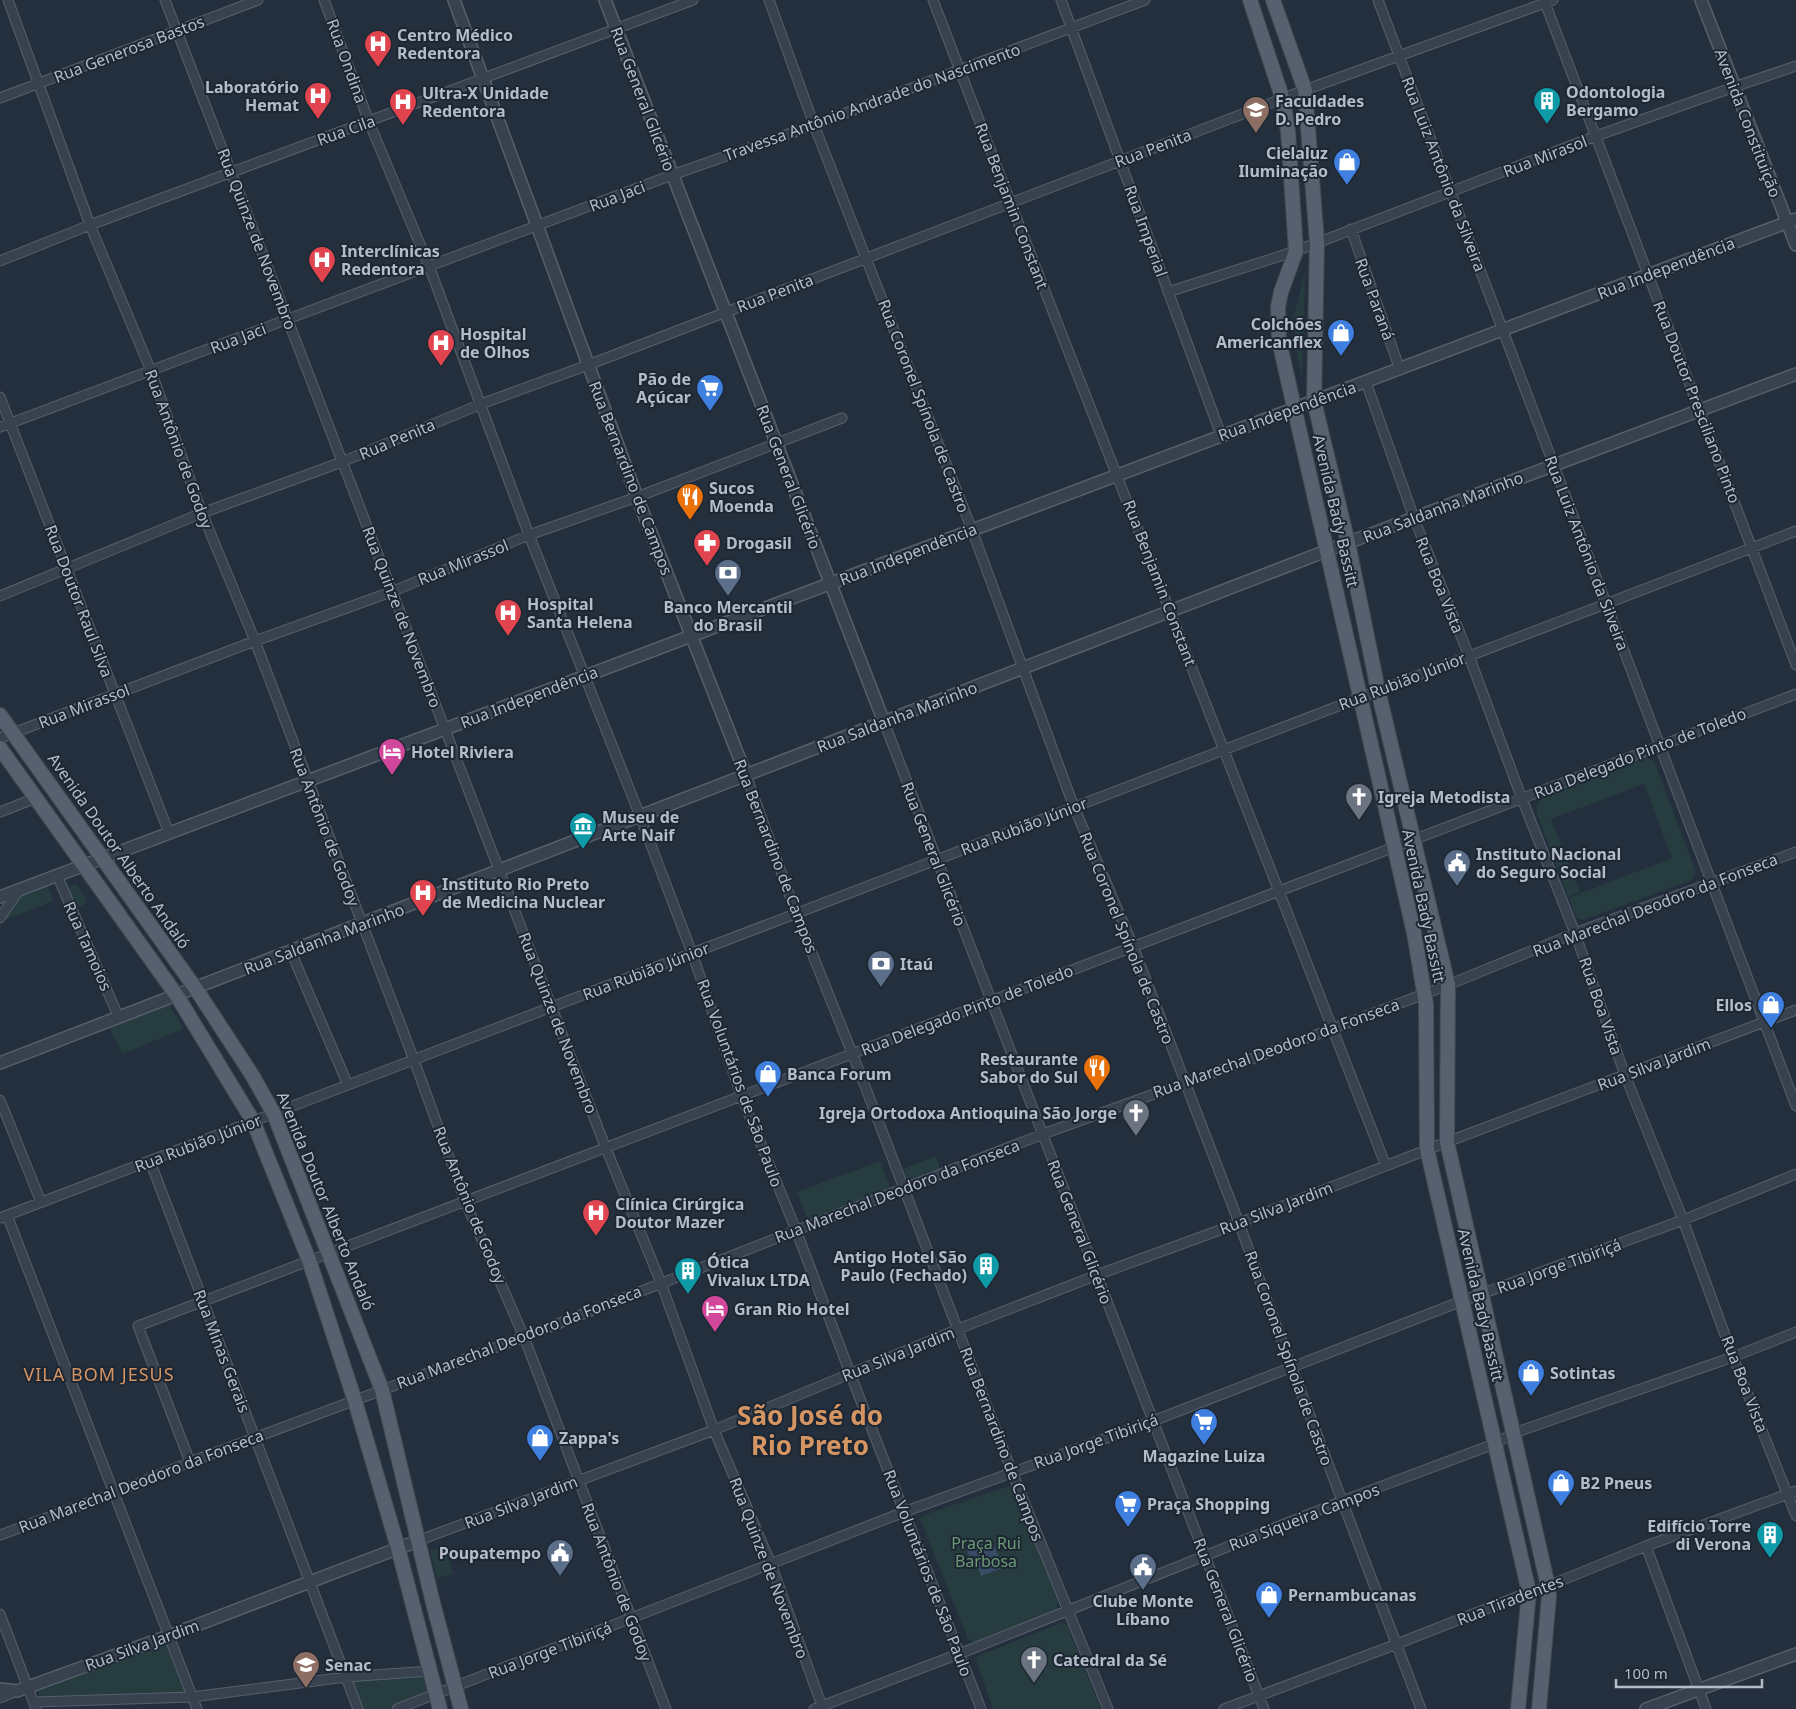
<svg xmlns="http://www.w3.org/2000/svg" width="1796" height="1709" viewBox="0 0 1796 1709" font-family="'Noto Sans',sans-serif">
<rect width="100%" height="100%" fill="#242f3e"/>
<path fill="#263c3f" d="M1305,271L1302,378L1295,344L1294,316Z
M1646,758L1654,762L1656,766L1695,869V876L1689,881L1585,919H1579L1575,915L1569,898L1672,858L1644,784L1551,819L1580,892L1568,897L1537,814V803L1543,797Z
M47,884L53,901L0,922L21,894Z
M71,885H77L88,902L76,909L67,890Z
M169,1003L183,1029L122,1054L108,1025Z
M936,1156L939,1164V1168L908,1181L903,1169Z
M880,1161L891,1190L808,1221L797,1192Z
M1006,1487H1013L1016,1492L1057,1598L1058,1605L1054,1611L976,1642H971L967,1637L920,1519L924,1515Z
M445,1547L453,1574L437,1578L430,1551Z
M1061,1623L1067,1625L1069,1630L1101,1709H993L975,1657Z
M167,1640L190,1693L40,1697L35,1687Z
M423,1676L429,1694L388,1709H362L351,1681Z"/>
<path fill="#394c67" d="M979,1539L981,1544L992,1540L1003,1568L981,1576L974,1555L969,1556L965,1544Z"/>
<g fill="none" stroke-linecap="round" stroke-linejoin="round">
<defs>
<path id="minor" d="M8,0L90,225L151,371L202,513L255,641L414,1060L465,1201L524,1337L666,1709
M165,0L605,1146L661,1283L714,1430L771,1564L823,1709
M324,0L369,122L429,266L529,535L640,816L692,953L741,1095L796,1230L850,1373L981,1709
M769,0L814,125L972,530L1074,807L1133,946L1239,1223L1291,1366L1421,1709
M933,0L1011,204L1386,1166
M1061,0L1221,435
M1378,0L1796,1106
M1544,0L1796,665
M0,98L258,0
M1351,229L1400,370
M0,261L90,225L693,0
M1168,292L1296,251L1596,136L1734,87L1796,66
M1366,382L1414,518L1469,656L1522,799L1575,933L1625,1075L1683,1220L1733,1357L1796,1516
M0,397L169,833
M0,427L672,175L814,125L1145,0
M0,596L202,513L342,462L481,404L588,365L1305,90L1553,0
M884,722L1264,1709
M0,738L255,641L391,592L529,535L637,497L842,418
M746,775L796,913L860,1073L1012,1472L1108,1709
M0,812L36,798
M59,874L60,882L119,1018
M0,918L20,889
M291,952L348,1085
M0,1100L41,1202
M150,1161L358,1709
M7,1215L197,1709
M0,1218L1796,531
M190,1462L138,1326L1796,694
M0,1535L114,1493L190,1462L524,1337L1043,1134L1268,1053L1448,985L1575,933L1796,852
M420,1540L714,1430L958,1329L1097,1275L1239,1223L1447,1142L1796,1010
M1646,1546L1706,1709
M0,1614L36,1709
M0,1698L16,1691
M34,1702L192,1697L346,1677L430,1671
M397,1709L904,1512L1153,1421L1462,1301L1683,1220L1796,1174
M814,1709L969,1650L1342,1501L1494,1444L1514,1433L1733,1357L1796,1332
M1224,1709L1397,1644L1529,1592L1538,1590L1646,1546L1796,1491"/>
<path id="tertiary" d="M454,0L637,497L746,775
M605,0L884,722
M1701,0L1796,245
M0,897L1796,219
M0,1063L1326,551L1796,374
M0,1689L17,1691L168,1636L420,1540
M1646,1709L1796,1654"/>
<path id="primary" d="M1250,0L1283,100L1288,132L1296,251L1281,292L1278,307L1279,341L1414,933L1426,1004L1427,1149L1529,1592L1518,1709
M1273,0L1305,90L1317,242L1314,401L1348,543L1378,690L1448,985L1447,1142L1548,1586L1549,1596L1539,1709
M0,715L196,989L252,1075L274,1114L382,1390L433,1603L461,1709
M0,748L177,996L253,1121L309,1260L355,1401L398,1548L440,1709"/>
</defs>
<use href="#minor" stroke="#565f6c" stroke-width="11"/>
<use href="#tertiary" stroke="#565f6c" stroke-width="14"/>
<use href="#primary" stroke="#414a57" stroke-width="16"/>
<use href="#minor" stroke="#38414e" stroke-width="9"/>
<use href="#tertiary" stroke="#38414e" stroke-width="11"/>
<use href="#primary" stroke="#56606e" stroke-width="14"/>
</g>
<defs>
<symbol id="hospital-pin" viewBox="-11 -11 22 30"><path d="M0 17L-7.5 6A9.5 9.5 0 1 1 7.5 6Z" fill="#e0444e" stroke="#1d2633"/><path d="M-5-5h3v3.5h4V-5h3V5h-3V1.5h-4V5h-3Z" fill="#fff"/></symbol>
<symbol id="building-pin" viewBox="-11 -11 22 30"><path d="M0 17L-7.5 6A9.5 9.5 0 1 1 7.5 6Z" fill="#0f9aa8" stroke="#1d2633"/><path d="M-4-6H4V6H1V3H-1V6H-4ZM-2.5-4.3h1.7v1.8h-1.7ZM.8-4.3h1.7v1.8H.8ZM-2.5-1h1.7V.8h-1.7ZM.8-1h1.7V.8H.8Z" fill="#fff"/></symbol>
<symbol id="university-pin" viewBox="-11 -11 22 30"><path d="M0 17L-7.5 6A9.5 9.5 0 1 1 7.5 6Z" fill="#8d6e63" stroke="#1d2633"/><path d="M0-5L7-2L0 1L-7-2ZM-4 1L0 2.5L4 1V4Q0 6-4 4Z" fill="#fff"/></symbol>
<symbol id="shop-pin" viewBox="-11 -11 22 30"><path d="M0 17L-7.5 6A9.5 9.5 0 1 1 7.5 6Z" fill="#3f7fe0" stroke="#1d2633"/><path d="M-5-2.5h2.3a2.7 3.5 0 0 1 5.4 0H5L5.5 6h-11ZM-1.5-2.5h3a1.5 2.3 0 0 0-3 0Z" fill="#fff"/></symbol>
<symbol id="supermarket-pin" viewBox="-11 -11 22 30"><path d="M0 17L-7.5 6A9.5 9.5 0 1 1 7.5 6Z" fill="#3f7fe0" stroke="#1d2633"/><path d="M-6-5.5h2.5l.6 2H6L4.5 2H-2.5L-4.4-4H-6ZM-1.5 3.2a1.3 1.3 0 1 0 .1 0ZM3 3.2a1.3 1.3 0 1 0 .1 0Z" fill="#fff"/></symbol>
<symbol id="restaurant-pin" viewBox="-11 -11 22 30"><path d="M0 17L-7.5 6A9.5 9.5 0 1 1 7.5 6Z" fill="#e8710a" stroke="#1d2633"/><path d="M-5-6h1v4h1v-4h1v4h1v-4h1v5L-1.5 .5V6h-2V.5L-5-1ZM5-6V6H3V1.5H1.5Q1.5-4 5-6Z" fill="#fff"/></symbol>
<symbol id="pharmacy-pin" viewBox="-11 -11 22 30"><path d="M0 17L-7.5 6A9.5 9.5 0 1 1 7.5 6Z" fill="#e0444e" stroke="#1d2633"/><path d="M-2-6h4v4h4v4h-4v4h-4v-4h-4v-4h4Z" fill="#fff"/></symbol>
<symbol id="bank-pin" viewBox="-11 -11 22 30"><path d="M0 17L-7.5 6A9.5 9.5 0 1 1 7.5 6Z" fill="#5c6f8a" stroke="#1d2633"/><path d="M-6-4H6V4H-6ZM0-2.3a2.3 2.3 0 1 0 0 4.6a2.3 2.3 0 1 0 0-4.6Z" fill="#fff"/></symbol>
<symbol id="hotel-pin" viewBox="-11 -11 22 30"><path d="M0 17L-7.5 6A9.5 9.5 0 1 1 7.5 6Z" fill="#d1479c" stroke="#1d2633"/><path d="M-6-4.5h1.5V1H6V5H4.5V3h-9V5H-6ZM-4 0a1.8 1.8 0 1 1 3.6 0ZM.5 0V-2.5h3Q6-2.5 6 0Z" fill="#fff"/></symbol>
<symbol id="church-pin" viewBox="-11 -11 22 30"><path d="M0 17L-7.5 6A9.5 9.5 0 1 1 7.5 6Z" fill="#6b7280" stroke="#1d2633"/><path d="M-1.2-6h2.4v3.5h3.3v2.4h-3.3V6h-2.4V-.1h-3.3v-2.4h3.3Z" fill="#fff"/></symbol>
<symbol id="museum-pin" viewBox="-11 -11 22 30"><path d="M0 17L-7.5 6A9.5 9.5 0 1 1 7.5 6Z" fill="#0f9aa8" stroke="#1d2633"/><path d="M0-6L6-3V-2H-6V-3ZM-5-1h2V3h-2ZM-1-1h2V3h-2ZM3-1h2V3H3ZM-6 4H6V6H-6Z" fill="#fff"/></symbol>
<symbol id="civic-pin" viewBox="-11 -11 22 30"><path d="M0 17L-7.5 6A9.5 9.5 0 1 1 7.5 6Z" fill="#5c6f8a" stroke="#1d2633"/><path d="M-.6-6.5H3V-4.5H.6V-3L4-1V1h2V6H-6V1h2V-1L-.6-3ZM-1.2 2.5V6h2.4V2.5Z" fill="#fff"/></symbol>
</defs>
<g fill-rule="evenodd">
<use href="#hospital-pin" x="362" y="28" width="32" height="43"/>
<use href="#hospital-pin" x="302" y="80" width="32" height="43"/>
<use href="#building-pin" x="1531" y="85" width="32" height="43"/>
<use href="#hospital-pin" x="387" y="86" width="32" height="43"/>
<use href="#university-pin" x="1240" y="94" width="32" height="43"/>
<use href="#shop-pin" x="1331" y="146" width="32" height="43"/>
<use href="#hospital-pin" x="306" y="244" width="32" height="43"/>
<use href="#shop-pin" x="1325" y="317" width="32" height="43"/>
<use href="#hospital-pin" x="425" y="327" width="32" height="43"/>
<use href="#supermarket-pin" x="694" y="372" width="32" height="43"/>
<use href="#restaurant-pin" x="674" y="481" width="32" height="43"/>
<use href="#pharmacy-pin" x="691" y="527" width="32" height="43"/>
<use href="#bank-pin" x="712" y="557" width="32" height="43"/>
<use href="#hospital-pin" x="492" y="597" width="32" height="43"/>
<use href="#hotel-pin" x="376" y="736" width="32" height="43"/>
<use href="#church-pin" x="1343" y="781" width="32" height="43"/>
<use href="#museum-pin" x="567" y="810" width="32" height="43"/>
<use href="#civic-pin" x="1441" y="847" width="32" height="43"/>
<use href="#hospital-pin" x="407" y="877" width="32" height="43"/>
<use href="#bank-pin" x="865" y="948" width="32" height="43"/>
<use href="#shop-pin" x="1755" y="989" width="32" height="43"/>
<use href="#restaurant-pin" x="1081" y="1052" width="32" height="43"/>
<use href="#shop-pin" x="752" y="1058" width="32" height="43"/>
<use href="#church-pin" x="1120" y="1097" width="32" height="43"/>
<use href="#hospital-pin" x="580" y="1197" width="32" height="43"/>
<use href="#building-pin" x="970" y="1250" width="32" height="43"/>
<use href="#building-pin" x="672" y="1255" width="32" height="43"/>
<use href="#hotel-pin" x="699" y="1293" width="32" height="43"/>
<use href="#shop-pin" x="1515" y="1357" width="32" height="43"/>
<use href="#supermarket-pin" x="1188" y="1406" width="32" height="43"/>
<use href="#shop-pin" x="524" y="1422" width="32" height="43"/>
<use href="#shop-pin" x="1545" y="1467" width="32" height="43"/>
<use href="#supermarket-pin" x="1112" y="1488" width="32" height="43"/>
<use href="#building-pin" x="1754" y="1519" width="32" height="43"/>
<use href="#civic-pin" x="544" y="1537" width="32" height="43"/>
<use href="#civic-pin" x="1127" y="1551" width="32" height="43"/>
<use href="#shop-pin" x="1253" y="1579" width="32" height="43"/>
<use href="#church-pin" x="1018" y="1644" width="32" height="43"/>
<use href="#university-pin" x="290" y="1649" width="32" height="43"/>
</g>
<g text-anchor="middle" stroke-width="4" stroke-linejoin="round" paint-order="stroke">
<g font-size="16" font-weight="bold" fill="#b4bcc9" stroke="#1d2633" text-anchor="start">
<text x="397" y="41">Centro Médico<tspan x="397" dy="18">Redentora</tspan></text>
<text x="299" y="93" text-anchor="end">Laboratório<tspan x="299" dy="18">Hemat</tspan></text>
<text x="1566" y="98">Odontologia<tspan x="1566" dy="18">Bergamo</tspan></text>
<text x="422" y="99">Ultra-X Unidade<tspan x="422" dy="18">Redentora</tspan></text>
<text x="1275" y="107">Faculdades<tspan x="1275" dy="18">D. Pedro</tspan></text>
<text x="1328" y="159" text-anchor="end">Cielaluz<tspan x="1328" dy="18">Iluminação</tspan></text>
<text x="341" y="257">Interclínicas<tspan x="341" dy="18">Redentora</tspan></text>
<text x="1322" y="330" text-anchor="end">Colchões<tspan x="1322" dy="18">Americanflex</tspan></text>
<text x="460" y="340">Hospital<tspan x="460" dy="18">de Olhos</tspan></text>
<text x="691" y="385" text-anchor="end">Pão de<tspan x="691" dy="18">Açúcar</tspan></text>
<text x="709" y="494">Sucos<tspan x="709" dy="18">Moenda</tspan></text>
<text x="726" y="549">Drogasil</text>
<text x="527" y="610">Hospital<tspan x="527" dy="18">Santa Helena</tspan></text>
<text x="728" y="613" text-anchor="middle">Banco Mercantil<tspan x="728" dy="18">do Brasil</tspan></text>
<text x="411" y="758">Hotel Riviera</text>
<text x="1378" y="803">Igreja Metodista</text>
<text x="602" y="823">Museu de<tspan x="602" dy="18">Arte Naif</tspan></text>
<text x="1476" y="860">Instituto Nacional<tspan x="1476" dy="18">do Seguro Social</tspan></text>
<text x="442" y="890">Instituto Rio Preto<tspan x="442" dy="18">de Medicina Nuclear</tspan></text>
<text x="900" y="970">Itaú</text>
<text x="1752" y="1011" text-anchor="end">Ellos</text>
<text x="1078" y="1065" text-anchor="end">Restaurante<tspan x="1078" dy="18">Sabor do Sul</tspan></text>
<text x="787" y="1080">Banca Forum</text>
<text x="1117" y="1119" text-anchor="end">Igreja Ortodoxa Antioquina São Jorge</text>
<text x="615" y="1210">Clínica Cirúrgica<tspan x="615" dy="18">Doutor Mazer</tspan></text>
<text x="967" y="1263" text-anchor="end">Antigo Hotel São<tspan x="967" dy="18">Paulo (Fechado)</tspan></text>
<text x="707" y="1268">Ótica<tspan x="707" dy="18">Vivalux LTDA</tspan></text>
<text x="734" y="1315">Gran Rio Hotel</text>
<text x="1550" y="1379">Sotintas</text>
<text x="559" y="1444">Zappa's</text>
<text x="1204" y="1462" text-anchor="middle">Magazine Luiza</text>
<text x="1580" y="1489">B2 Pneus</text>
<text x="1147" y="1510">Praça Shopping</text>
<text x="1751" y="1532" text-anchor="end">Edifício Torre<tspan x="1751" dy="18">di Verona</tspan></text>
<text x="541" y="1559" text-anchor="end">Poupatempo</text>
<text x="1288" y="1601">Pernambucanas</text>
<text x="1143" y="1607" text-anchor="middle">Clube Monte<tspan x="1143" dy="18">Líbano</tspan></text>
<text x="1053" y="1666">Catedral da Sé</text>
<text x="325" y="1671">Senac</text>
</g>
<g font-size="16" fill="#b4bcc9" stroke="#1d2633">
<text transform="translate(129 49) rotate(-21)" y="6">Rua Generosa Bastos</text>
<text transform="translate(347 61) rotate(70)" y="6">Rua Ondina</text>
<text transform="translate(643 99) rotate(69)" y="6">Rua General Glicério</text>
<text transform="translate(872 102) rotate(-20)" y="6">Travessa Antônio Andrade do Nascimento</text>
<text transform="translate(1748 123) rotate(69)" y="6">Avenida Constituição</text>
<text transform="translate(346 130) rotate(-20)" y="6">Rua Cila</text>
<text transform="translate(1153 148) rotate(-21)" y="6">Rua Penita</text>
<text transform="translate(1545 156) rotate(-21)" y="6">Rua Mirasol</text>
<text transform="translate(1444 174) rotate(69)" y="6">Rua Luiz Antônio da Silveira</text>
<text transform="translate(617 196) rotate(-21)" y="6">Rua Jaci</text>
<text transform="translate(1012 206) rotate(69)" y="6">Rua Benjamin Constant</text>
<text transform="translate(1146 231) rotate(70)" y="6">Rua Imperial</text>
<text transform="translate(257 239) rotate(69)" y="6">Rua Quinze de Novembro</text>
<text transform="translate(1666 268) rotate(-21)" y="6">Rua Independência</text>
<text transform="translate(775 293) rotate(-21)" y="6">Rua Penita</text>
<text transform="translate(1375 299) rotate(70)" y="6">Rua Paraná</text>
<text transform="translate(238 338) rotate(-21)" y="6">Rua Jaci</text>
<text transform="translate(1697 402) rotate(69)" y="6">Rua Doutor Presciliano Pinto</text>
<text transform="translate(924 406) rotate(69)" y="6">Rua Coronel Spínola de Castro</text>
<text transform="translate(1287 411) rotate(-20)" y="6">Rua Independência</text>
<text transform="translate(397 439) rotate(-23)" y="6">Rua Penita</text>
<text transform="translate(179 449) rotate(70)" y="6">Rua Antônio de Godoy</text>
<text transform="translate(789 477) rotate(69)" y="6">Rua General Glicério</text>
<text transform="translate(631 478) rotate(69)" y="6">Rua Bernardino de Campos</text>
<text transform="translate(1443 507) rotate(-21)" y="6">Rua Saldanha Marinho</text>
<text transform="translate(1336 511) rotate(77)" y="6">Avenida Bady Bassitt</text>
<text transform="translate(1587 553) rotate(69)" y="6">Rua Luiz Antônio da Silveira</text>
<text transform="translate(908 554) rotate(-21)" y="6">Rua Independência</text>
<text transform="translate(463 562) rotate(-22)" y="6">Rua Mirassol</text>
<text transform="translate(1160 583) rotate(69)" y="6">Rua Benjamin Constant</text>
<text transform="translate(1440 585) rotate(68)" y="6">Rua Boa Vista</text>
<text transform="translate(79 601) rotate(69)" y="6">Rua Doutor Raul Silva</text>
<text transform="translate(402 617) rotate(69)" y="6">Rua Quinze de Novembro</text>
<text transform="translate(1402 681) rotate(-21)" y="6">Rua Rubião Júnior</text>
<text transform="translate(529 697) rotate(-21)" y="6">Rua Independência</text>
<text transform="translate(84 706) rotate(-21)" y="6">Rua Mirassol</text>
<text transform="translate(897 717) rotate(-21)" y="6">Rua Saldanha Marinho</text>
<text transform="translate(1640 753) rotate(-21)" y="6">Rua Delegado Pinto de Toledo</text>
<text transform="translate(1024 826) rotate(-21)" y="6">Rua Rubião Júnior</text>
<text transform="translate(325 827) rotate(69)" y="6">Rua Antônio de Godoy</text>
<text transform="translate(119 851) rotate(55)" y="6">Avenida Doutor Alberto Andaló</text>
<text transform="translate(934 854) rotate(69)" y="6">Rua General Glicério</text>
<text transform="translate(776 856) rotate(69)" y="6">Rua Bernardino de Campos</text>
<text transform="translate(1655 905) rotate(-21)" y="6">Rua Marechal Deodoro da Fonseca</text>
<text transform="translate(1424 906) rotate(78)" y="6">Avenida Bady Bassitt</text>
<text transform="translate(1127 938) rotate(68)" y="6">Rua Coronel Spínola de Castro</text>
<text transform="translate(324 939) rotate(-21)" y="6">Rua Saldanha Marinho</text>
<text transform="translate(88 946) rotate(66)" y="6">Rua Tamoios</text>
<text transform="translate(646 971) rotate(-21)" y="6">Rua Rubião Júnior</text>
<text transform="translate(1601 1006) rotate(71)" y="6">Rua Boa Vista</text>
<text transform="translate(967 1010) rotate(-21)" y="6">Rua Delegado Pinto de Toledo</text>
<text transform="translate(558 1023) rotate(69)" y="6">Rua Quinze de Novembro</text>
<text transform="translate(1276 1048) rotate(-20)" y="6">Rua Marechal Deodoro da Fonseca</text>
<text transform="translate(1654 1064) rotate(-21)" y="6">Rua Silva Jardim</text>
<text transform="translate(740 1083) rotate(70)" y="6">Rua Voluntários de São Paulo</text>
<text transform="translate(198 1143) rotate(-21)" y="6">Rua Rubião Júnior</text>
<text transform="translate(897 1191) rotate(-21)" y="6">Rua Marechal Deodoro da Fonseca</text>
<text transform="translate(326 1201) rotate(68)" y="6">Avenida Doutor Alberto Andaló</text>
<text transform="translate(470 1205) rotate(68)" y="6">Rua Antônio de Godoy</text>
<text transform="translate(1276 1208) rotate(-21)" y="6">Rua Silva Jardim</text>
<text transform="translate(1080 1232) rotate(69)" y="6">Rua General Glicério</text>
<text transform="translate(1559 1266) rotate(-20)" y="6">Rua Jorge Tibiriçá</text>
<text transform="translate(1481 1305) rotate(77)" y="6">Avenida Bady Bassitt</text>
<text transform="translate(519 1337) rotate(-21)" y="6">Rua Marechal Deodoro da Fonseca</text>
<text transform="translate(222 1351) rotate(69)" y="6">Rua Minas Gerais</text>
<text transform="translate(898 1354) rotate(-22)" y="6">Rua Silva Jardim</text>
<text transform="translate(1289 1358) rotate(70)" y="6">Rua Coronel Spínola de Castro</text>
<text transform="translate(1745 1384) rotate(69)" y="6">Rua Boa Vista</text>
<text transform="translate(1096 1441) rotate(-20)" y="6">Rua Jorge Tibiriçá</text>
<text transform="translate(1002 1444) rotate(69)" y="6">Rua Bernardino de Campos</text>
<text transform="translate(141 1481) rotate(-21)" y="6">Rua Marechal Deodoro da Fonseca</text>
<text transform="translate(521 1502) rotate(-21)" y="6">Rua Silva Jardim</text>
<text transform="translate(1304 1517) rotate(-21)" y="6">Rua Siqueira Campos</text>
<text transform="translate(769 1568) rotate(69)" y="6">Rua Quinze de Novembro</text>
<text transform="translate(928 1573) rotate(69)" y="6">Rua Voluntários de São Paulo</text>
<text transform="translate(617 1582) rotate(69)" y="6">Rua Antônio de Godoy</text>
<text transform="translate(1510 1600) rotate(-21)" y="6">Rua Tiradentes</text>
<text transform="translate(1226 1610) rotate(69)" y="6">Rua General Glicério</text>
<text transform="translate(142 1645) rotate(-20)" y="6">Rua Silva Jardim</text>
<text transform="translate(550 1650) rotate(-21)" y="6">Rua Jorge Tibiriçá</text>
</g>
<g font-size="16" fill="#6b9a76" stroke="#1d2633">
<text x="986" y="1549">Praça Rui<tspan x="986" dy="18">Barbosa</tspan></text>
</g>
<g font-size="18" letter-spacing="1" fill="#d59563" stroke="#1d2633">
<text x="99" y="1381">VILA BOM JESUS</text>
</g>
<g font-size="26" font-weight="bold" fill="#d59563" stroke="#1d2633">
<text x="810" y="1425">São José do<tspan x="810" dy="30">Rio Preto</tspan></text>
</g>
</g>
<path d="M1616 1679v8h146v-8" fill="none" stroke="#b4bcc9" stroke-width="2.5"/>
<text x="1624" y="1679" font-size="15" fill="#b4bcc9" stroke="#1d2633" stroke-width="4" paint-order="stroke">100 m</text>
</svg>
